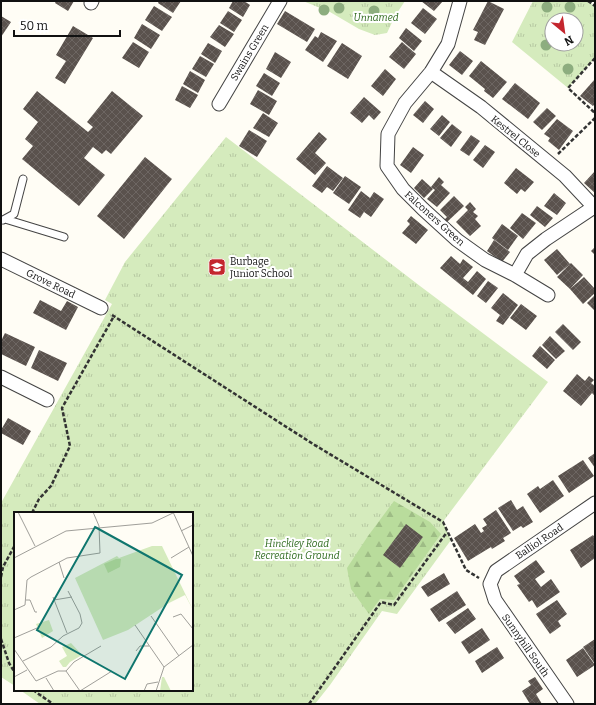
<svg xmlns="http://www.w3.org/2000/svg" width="596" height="705" viewBox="0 0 596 705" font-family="Bitter,serif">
<defs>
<pattern id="grass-tufts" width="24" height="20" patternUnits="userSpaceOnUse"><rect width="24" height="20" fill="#d5ebbd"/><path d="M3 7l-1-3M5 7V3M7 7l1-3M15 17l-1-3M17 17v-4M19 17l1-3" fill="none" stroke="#b6c8a1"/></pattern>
<pattern id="forest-firs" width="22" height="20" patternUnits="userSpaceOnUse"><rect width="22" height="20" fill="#b9dc9c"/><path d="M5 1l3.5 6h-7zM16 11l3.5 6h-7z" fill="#9ebc85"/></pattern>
<pattern id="building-cross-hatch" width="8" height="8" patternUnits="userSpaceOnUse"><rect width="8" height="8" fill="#5a524d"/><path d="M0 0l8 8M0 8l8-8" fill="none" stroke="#6d6662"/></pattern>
</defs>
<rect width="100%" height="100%" fill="#fffdf5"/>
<path fill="url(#grass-tufts)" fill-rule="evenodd" d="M303,1H405L395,16L387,33L375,35L359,29L330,12Z
M533,1H588L595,7V58L568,88L512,42ZM552,20H576V44H552Z
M226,137L420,286L548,382L445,519L443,522L451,540L397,614L382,611L330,685L315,704H40L20,690H192V513H15V686L1,677V503L112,304L105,300L125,262Z"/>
<path fill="url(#forest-firs)" d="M394,501L430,522L441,534L394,600L380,599L369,614L351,589L347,568L368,536Z"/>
<path fill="url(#building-cross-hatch)" d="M56,1H74L68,11L55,3Z
M159,1H181L173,13L158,3Z
M233,1H244L250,5L243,17L229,8Z
M421,1H443L434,11Z
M488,1L504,9L485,45L474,40L478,32L473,30Z
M154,6L172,17L162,31L145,20Z
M423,8L437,19L425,34L411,23Z
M228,11L242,20L234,32L220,23Z
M285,11L315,29L307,42L277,24Z
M1,16L11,22L1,37Z
M142,24L160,35L151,49L134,38Z
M219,25L234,34L225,47L210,37Z
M73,26L93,38L65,84L55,78L66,61L56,55Z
M406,28L422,41L414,51L399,38Z
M321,32L337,41L323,62L305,50L315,36L318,38Z
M133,42L149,52L139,68L122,58Z
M402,42L416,54L404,69L389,57Z
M208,43L222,51L215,63L201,54Z
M342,43L362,56L348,79L327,66Z
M460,51L473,61L462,75L449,65Z
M275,52L291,62L281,78L266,69Z
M200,56L214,64L206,77L192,69Z
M481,61L507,82L493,98L484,91L485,89L469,76Z
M385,69L396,79L383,96L371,86Z
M190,71L205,80L198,93L183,84Z
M264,73L280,83L272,96L256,86Z
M595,79V104L593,106L580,96Z
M515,83L540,103L528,119L502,99Z
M182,86L198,95L190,108L175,100Z
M258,90L277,101L269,115L250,104Z
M37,91L88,132L93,127L87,122L112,91L143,116L111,154L106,150L102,154L93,147L84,158L105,175L79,206L22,159L33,146L25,139L38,122L23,109Z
M364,97L381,112L374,120L369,115L362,123L350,113Z
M425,101L434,109L423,123L413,115Z
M547,108L556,116L542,130L533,122Z
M263,113L278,123L269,137L253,128Z
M442,115L450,122L439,136L430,129Z
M557,119L573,131L559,150L548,141L550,138L544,134Z
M452,124L462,132L451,147L440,138Z
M249,130L267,141L257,157L239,146Z
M319,132L327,139L315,153L326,163L315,175L296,159Z
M471,135L480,141L469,156L460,150Z
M485,145L495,152L483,168L473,160Z
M413,147L424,155L411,173L400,165Z
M145,157L172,179L124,239L97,216Z
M327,166L343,178L333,191L327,187L322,193L312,186Z
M516,168L534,182L525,192L521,189L517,194L504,183Z
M595,171V193L584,183Z
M345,176L361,187L349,204L333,193Z
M439,177L444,182L441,185L450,193L437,207L427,199L435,190L431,187Z
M422,179L433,189L424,198L414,188Z
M361,191L370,198L374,192L384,199L371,217L364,212L360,218L348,210Z
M554,193L566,203L557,215L544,206Z
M454,196L464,206L447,222L444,220L447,217L440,210Z
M470,202L476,209L473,212L478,216L475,219L481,226L470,236L456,222L468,210L465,207Z
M537,206L553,218L545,227L530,215Z
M522,213L536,223L523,239L510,228Z
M411,216L428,230L416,244L402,233L410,224L407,221Z
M502,224L518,236L508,250L492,238Z
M494,240L510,252L502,262L487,251Z
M595,247V255L591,251Z
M557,249L570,264L557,275L544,260Z
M451,256L460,264L463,259L473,267L463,278L468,282L477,271L486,279L473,295L440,268Z
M571,263L583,275L570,289L557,277Z
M584,277L595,289V293L583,304L570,289Z
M488,281L498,288L486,303L477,296Z
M503,293L518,305L503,325L496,321L500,315L491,308Z
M595,295V311L587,303Z
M40,300L61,311L67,301L78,307L66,330L33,313Z
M521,304L537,316L526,330L510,318Z
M563,324L581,342L573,350L555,332Z
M5,333L35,347L26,366L1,354V341Z
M550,336L565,351L556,359L542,345Z
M540,346L555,360L547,369L532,356Z
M39,350L67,363L58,381L31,368Z
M577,374L585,381L589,376L594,380L591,383L595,386V396L592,393L581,406L563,391Z
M8,418L31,431L23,445L1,433V430Z
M595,453V468L588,458Z
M583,460L594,476L569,493L558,476Z
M553,480L564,496L540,513L527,494L538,486L540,489Z
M511,500L517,510L523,506L533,522L523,528L521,526L513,531L498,508Z
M496,510L511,533L503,538L505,541L492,549L491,547L468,561L454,538L475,524L481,533L484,531L482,528L487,525L483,519Z
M406,524L423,537L400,568L383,555Z
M593,535L595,538V558L581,568L570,550Z
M536,560L545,572L535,579L541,587L551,579L560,592L537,608L532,600L529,602L517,585L520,584L514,576Z
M444,573L450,584L428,597L421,587Z
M457,591L466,605L439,622L430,609Z
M557,600L567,614L558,621L561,626L550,634L536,614Z
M468,608L476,619L455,634L446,623Z
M482,628L490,640L469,654L461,642Z
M595,639V664L583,647Z
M497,647L504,658L482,673L475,661Z
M583,648L595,665L577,677L566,660Z
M535,677L543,689L536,694L542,704H530L522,691L531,685L528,681Z"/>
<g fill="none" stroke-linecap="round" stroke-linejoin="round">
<defs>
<path id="service" d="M5,219L64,237
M3,220L14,214L23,179"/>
<path id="minor" d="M460,1L448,44L431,72L405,103L388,134L387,166L403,189L423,209L457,240L485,260L515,275L548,295
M91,3L92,1
M431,72L481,107L565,176L595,208
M219,104L280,1
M1,259L101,308
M515,275L527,254L546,239L594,207
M1,377L47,400
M567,704L495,600L490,584L496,571L595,503"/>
</defs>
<use href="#service" stroke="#444" stroke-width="9"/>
<use href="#minor" stroke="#444" stroke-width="15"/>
<path stroke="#333" stroke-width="2.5" stroke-dasharray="4 2" stroke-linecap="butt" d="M588,1L595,6
M595,58L568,88L595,113
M558,154L595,118
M112,315L313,444L443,522L466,570L479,578
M32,513L39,499L51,486L70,446L62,408L114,316
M1,577L3,567L15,545
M1,639L9,663L15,673
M33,690L53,704
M309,704L381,602L394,605L447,532"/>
<use href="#service" stroke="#fff" stroke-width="7"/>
<use href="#minor" stroke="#fff" stroke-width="13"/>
</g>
<g fill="#8dad7f">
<circle cx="547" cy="7" r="5.5"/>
<circle cx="570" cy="7" r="5.5"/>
<circle cx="339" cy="8" r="5.5"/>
<circle cx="324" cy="10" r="5.5"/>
<circle cx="374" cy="11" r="5.5"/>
<circle cx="546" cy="45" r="5.5"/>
<circle cx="568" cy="69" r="5.5"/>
</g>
<defs>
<symbol id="school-square" viewBox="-11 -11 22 22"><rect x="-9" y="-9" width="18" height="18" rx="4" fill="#c4262e" stroke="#fff"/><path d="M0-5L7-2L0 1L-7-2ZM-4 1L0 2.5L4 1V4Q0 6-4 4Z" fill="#fff"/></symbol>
</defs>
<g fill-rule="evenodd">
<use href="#school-square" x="207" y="257" width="20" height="20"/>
</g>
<g text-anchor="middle" stroke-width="4" stroke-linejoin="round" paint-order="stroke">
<g font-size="10" font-style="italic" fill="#2f6b1f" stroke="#fff">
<text x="376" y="21">Unnamed</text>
<text x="297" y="547">Hinckley Road<tspan x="297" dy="12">Recreation Ground</tspan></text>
</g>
<g font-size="10" fill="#111" stroke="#fff">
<text transform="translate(249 52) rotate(-59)" y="4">Swains Green</text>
<text transform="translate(516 136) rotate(39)" y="4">Kestrel Close</text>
<text transform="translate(435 218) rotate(42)" y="4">Falconers Green</text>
<text transform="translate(51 283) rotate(26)" y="4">Grove Road</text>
<text transform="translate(539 541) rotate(-34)" y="4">Balliol Road</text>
<text transform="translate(526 645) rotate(55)" y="4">Sunnyhill South</text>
</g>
<g font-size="10" fill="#111" stroke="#fff" text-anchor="start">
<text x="230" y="265">Burbage<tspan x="230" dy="12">Junior School</tspan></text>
</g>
</g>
<g transform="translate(14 512)">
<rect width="179" height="179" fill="#fffdf5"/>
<path d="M138,34H148L179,98L171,83L155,91L114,118L89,128L61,66L103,44L105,46ZM35,108L39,119L28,126L22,112ZM57,131L68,143L56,150L52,155H49L45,149L53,144L48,135ZM148,165H150L157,179H146Z" fill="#d5ebbd"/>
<path d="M102,47H107L106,55L94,61L90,52Z" fill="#b9dc9c"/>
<path fill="none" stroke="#a09f9a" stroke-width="1" d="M4,0L21,34M159,0L179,44M167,19L179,13M0,46L52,19L138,11L159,1M157,46L175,35M45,50L50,66M39,85L53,121M12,88H16L21,100H23M40,88L58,85M0,98L11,93L13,68L17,65L53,46L86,41L85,14L79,0M137,104L165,144M159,105L167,102L179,117M121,113L150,155M0,126L23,116M0,137L22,169L44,159H52L66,179M122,139L126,134H135M9,149L37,135L49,124L65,116L68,111L66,102L54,79M52,159L60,150L87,134M0,165L13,158M32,166L40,179M66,179L98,159M130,179L133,172L144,170M142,179L150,155L179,133"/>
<path fill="#0f766e" fill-opacity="0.15" stroke="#0f766e" stroke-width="2" d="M81,15L168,63L111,167L23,118Z"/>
<rect width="179" height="179" fill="none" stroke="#111" stroke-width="2"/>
</g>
<rect width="596" height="705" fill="none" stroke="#111111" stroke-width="4"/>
<g transform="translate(564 32) rotate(151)"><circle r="19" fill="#ffffff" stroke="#a0a0a0"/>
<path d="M0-3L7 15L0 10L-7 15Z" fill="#c4262e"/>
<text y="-6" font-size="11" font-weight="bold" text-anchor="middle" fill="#111111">N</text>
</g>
<path d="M14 30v6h106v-6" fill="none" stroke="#111111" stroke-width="2"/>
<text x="20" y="30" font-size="12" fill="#111111" stroke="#ffffff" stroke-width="3" paint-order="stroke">50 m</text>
</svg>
